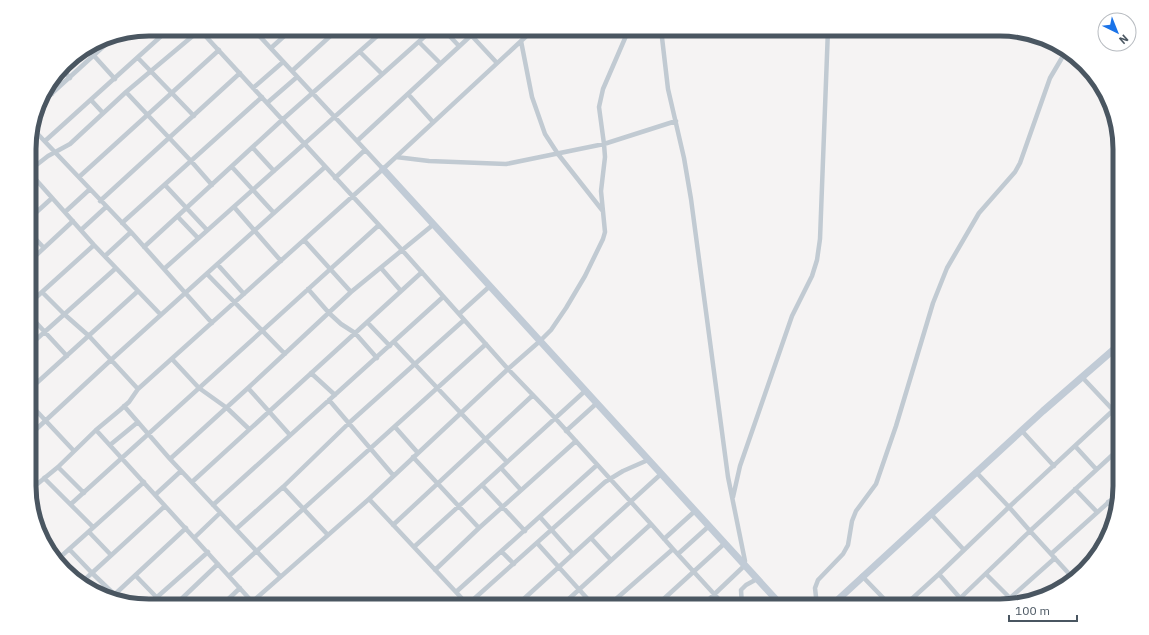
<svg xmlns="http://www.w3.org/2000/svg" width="1149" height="635" viewBox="0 0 1149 635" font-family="'IBM Plex Sans',sans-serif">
<rect width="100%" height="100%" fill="#f5f3f3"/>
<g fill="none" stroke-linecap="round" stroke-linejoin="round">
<path stroke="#c1cad2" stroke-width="4.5" d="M199,29L402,250L508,369L555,418L651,524L561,606
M253,29L383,169
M443,29L459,46
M661,29L668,89L684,158L691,199L728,477L745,561L743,567L702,606
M471,35L497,63
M521,41L532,97L545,134L558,154L602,210
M419,42L440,63
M87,48L115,79
M271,48L292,29
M360,52L382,74
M138,58L194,116
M62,69L70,78
M292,71L338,29
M47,88L52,94
M253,88L283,62
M126,92L191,161L212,185
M408,94L433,122
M91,100L103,113
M267,103L297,77
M38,106L116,35
M32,128L131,232L212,323
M45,141L169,29
M357,141L478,29
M253,148L274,171
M396,157L429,161L506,164L604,144L676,121
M232,167L274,213
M30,170L48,156L70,144L126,92L201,29
M30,173L94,245L138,291
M79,177L219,50
M335,178L365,150
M165,185L207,230
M100,201L240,73
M234,207L281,261
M65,212L90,189
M178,217L198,238
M30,218L52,198
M122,223L262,97
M81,230L106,207
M30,233L44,248
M304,240L351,292
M94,245L42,292L64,314L89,336L138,389
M144,247L282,120L385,29
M105,256L131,232
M30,261L73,221
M218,265L244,294
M381,268L401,291
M164,269L433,29
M207,274L285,354
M308,289L329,313L341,324L355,333L377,358
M30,303L42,292
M459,314L490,286
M30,316L67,356
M367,322L390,346
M394,342L507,462
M30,345L116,268
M172,359L199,388L227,408L249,429
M311,373L335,395
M1082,377L1113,410
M248,388L290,435
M30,389L138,291L161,315
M329,400L393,475
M30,404L74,451
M124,406L170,459L280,576
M395,427L418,453
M96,430L256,606
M566,431L597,403
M1022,431L1054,466
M30,435L112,359L325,167
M110,445L138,422
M1075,446L1096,469
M413,457L479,528
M170,459L248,388L351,292L434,224
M58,467L84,493
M501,468L521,490
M44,478L93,527
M192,482L422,272
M482,485L525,531
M283,487L327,534
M1075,489L1097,512
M30,490L58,467L96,430L120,410L129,402L138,389L383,169L534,29
M155,495L181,471
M733,497L740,466L792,316L812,276L817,260L820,239L828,29
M369,499L469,606
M1108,502L1115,510
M71,504L379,225
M213,505L443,297
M931,514L964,550
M540,517L573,554
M393,525L533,395
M236,529L283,487L349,423L464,320
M89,532L111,555
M195,537L220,513
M591,538L611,560
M664,539L695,511
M537,543L594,606
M414,547L585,391
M69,549L92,573L115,595
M673,549L725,606
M502,552L514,564
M678,554L709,526
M1051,554L1030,531L1120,448
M57,560L144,482
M435,570L479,528L576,441
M939,574L960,598
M986,574L1010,598
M136,576L165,606
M229,576L486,344
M862,576L891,606
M1072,577L1051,554L1120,492
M1072,578L1084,566
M81,583L165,506
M456,592L597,465
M113,596L186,528
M911,599L917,606
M252,602L369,499L508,369L540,341L551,330L566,308L585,276L603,239L605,232L601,191L605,157L604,144L599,107L603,89L629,29
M147,606L208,552
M174,606L218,564
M221,606L240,588
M466,606L605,482L623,471L648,460
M516,606L661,474
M608,606L673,549L651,524
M656,606L725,543
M742,606L741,590L746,585L757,579
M817,606L815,588L818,580L843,554L848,545L852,521L856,511L876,484L896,426L933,303L947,268L979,213L1015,172L1020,163L1050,78L1066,51
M904,606L939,574L1009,507L976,472
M952,606L1030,531L1009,507L1120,404
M1001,606L1055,558"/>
<path stroke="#c1cbd6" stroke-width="7" d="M383,169L782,606
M831,606L1043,411L1120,344"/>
</g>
<path d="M0 0H1149V635H0ZM149 36H1000A113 113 0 0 1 1113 149V486A113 113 0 0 1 1000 599H149A113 113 0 0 1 36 486V149A113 113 0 0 1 149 36Z" fill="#fff" fill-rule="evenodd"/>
<path fill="none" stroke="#4a5661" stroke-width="5" d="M149 36H1000A113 113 0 0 1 1113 149V486A113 113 0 0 1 1000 599H149A113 113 0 0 1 36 486V149A113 113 0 0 1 149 36Z"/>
<g transform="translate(1117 32) rotate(137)"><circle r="19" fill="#ffffff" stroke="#b7bbc0"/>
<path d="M0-3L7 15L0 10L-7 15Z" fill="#1a73e8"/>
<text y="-6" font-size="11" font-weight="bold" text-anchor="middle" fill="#4a5661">N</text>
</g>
<path d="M1009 615v6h68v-6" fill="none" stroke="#4a5661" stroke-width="2"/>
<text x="1015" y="615" font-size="12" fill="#4a5661" stroke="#ffffff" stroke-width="3" paint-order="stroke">100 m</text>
</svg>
